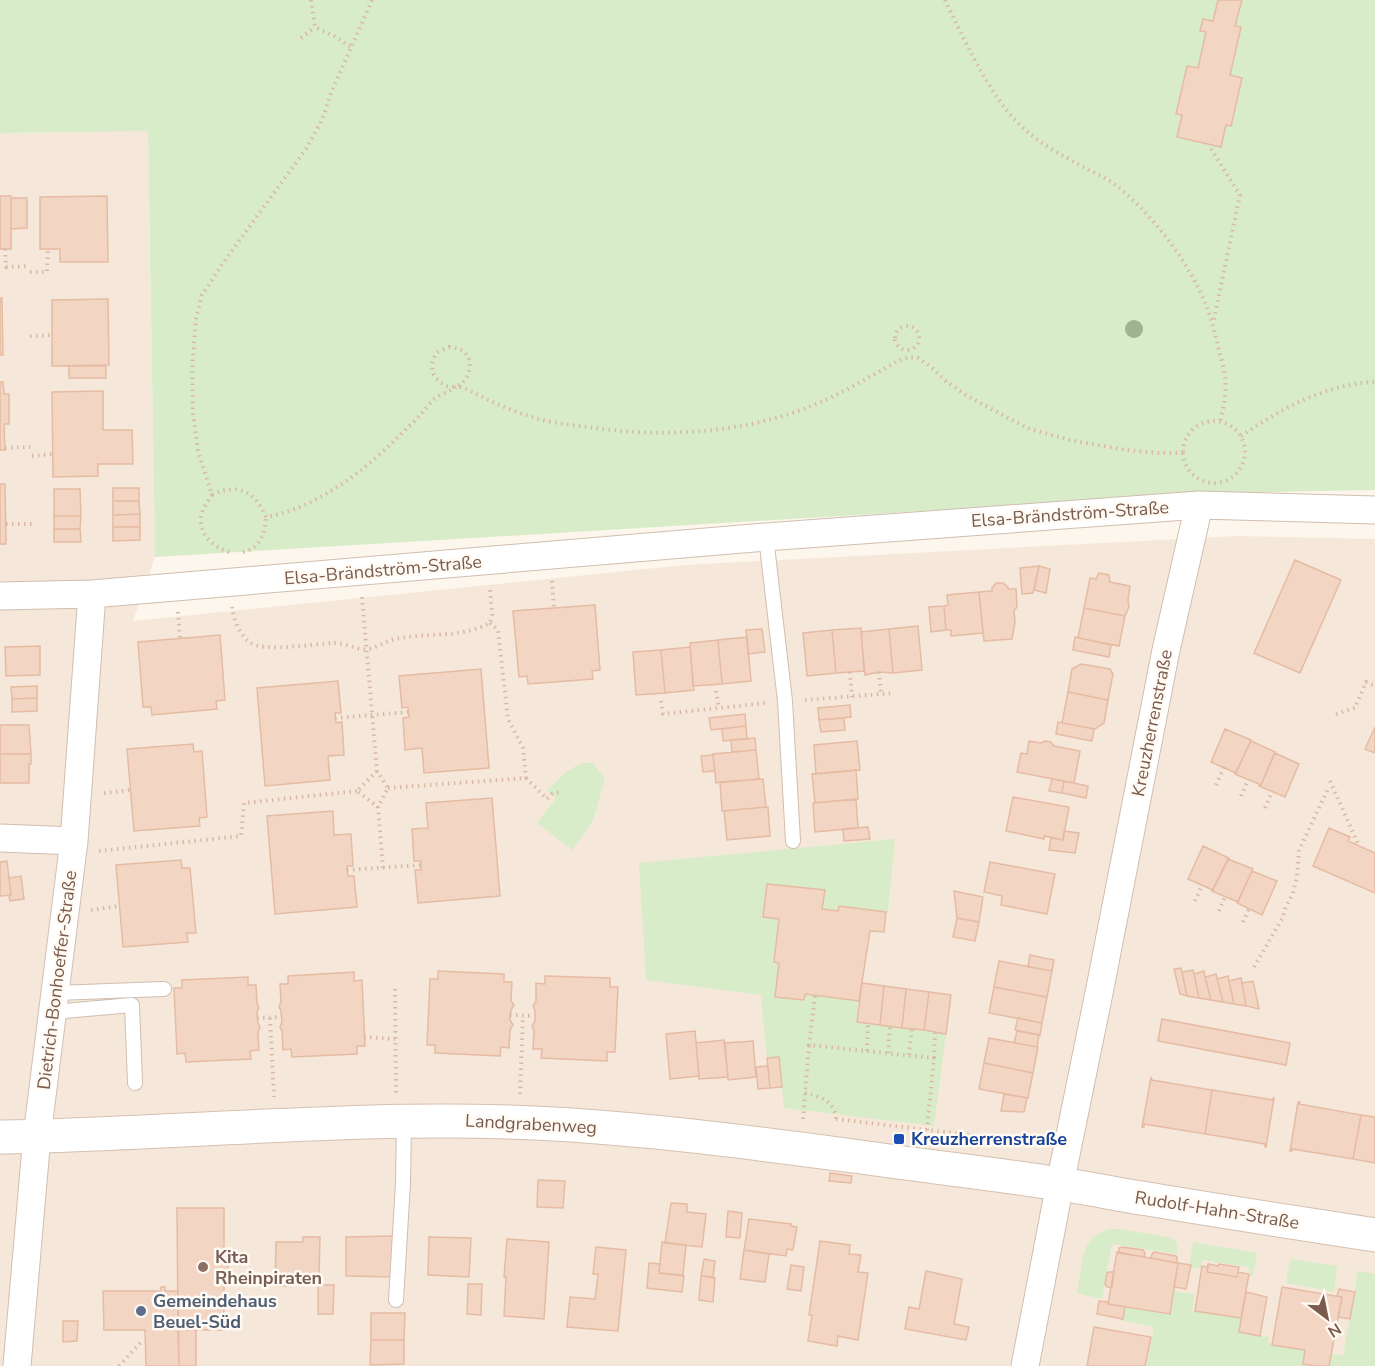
<svg xmlns="http://www.w3.org/2000/svg" width="1375" height="1366" viewBox="0 0 1375 1366" font-family="'Nunito Sans',sans-serif">
<rect width="100%" height="100%" fill="#fdf6ec"/>
<path fill="#f5e8da" d="M148,130L155,557L133,621L685,565L1237,536L1375,539V1366H0V133Z"/>
<path fill="#d8ecc9" d="M0,0H1375V490L1226,493L155,557L148,131L0,133Z
M581,763H593L605,779L594,817L588,829L572,850L537,823L556,798L547,790L566,772Z
M895,839L888,912L839,906L838,911L822,909L825,890L767,884L763,917L779,919L774,962L779,963L776,997L803,1000L805,994L859,1001L857,1022L946,1034L934,1126L784,1108L779,1057L767,1058L761,995L646,980L639,863Z
M1108,1229H1120L1172,1238C1178,1243 1178,1247 1177,1254L1112,1244L1102,1299L1077,1293C1080,1280 1081,1249 1091,1240C1095,1235 1102,1232 1108,1229Z
M1193,1242L1257,1253L1253,1276L1250,1275L1248,1267L1203,1260L1200,1269L1189,1267Z
M1290,1259L1337,1266L1334,1292L1286,1283Z
M1358,1271L1375,1274V1366H1146L1154,1327L1120,1320L1124,1302L1170,1291L1195,1294L1192,1311L1241,1318L1239,1332L1269,1337L1268,1343L1343,1356Z"/>
<path fill="#f3d5c3" stroke="#e6bba3" stroke-width="1.5" d="M1218,0H1242L1235,26L1241,27L1230,75L1242,78L1231,126L1226,125L1221,147L1177,137L1182,115L1176,114L1187,66L1198,68L1206,32L1200,31L1203,19L1213,21Z
M0,196H11V249H0Z
M107,196L108,262H60V249H40V197Z
M11,198H27V228L11,229Z
M0,298H2L3,355H0Z
M108,299L109,365L52,366V300Z
M69,366H106V378H69Z
M0,382H3L4,394H9V424H4L5,450H0Z
M103,391V430H132L133,464H98V476L53,477L52,392Z
M0,484H5L6,544H0Z
M113,488H139V501H113Z
M54,489H80L81,516H54Z
M113,501H139L140,514L113,515Z
M140,514V527H113V515Z
M54,516H81L80,529H54Z
M113,527H140V540L113,541Z
M54,529H80L81,542H54Z
M1295,560L1341,580L1300,673L1254,653Z
M1039,566L1050,569L1046,593L1034,590Z
M1039,566L1033,593L1022,594L1020,568Z
M1099,573L1109,575L1110,582L1130,586L1128,600L1129,607L1125,616L1084,608L1090,578L1096,579Z
M996,583H1003L1008,587V589H1016L1017,607L1014,611L1015,622L1012,639L984,641L979,592L992,591V588Z
M979,592L983,633L951,636V630H946L944,606L948,605L947,595Z
M595,605L600,670L592,671L593,679L528,684L527,676L519,677L513,611Z
M944,606L946,630L931,632L929,607Z
M1084,608L1125,616L1119,646L1078,638Z
M918,626L922,670L893,673L889,629Z
M861,628L864,671L836,673L832,630Z
M762,629L765,652L748,654L746,630Z
M889,629L893,673L879,672L865,675L861,632Z
M832,630L836,673L807,676L803,633Z
M220,635L225,700L216,701L217,709L152,715L151,707H143L138,642Z
M747,637L751,681L722,684L718,640Z
M1075,637L1111,645L1109,657L1073,650Z
M718,640L722,684L693,686L690,643Z
M40,646V675L6,676L5,647Z
M690,647L694,690L665,693L661,650Z
M661,650L665,693L636,695L633,652Z
M1081,664L1110,669L1113,674L1108,700L1068,692L1072,669Z
M481,669L489,768L424,773L422,748L405,750L403,718L409,717L408,707L402,708L399,676Z
M338,681L341,713H335L336,723L342,722L344,755L328,756L330,780L265,786L257,688Z
M37,686V698L12,699L11,687Z
M1068,692L1108,700L1104,723L1095,729L1062,723Z
M37,698V711L12,712V699Z
M850,705L851,717L819,720L818,708Z
M745,714L746,726L711,730L709,718Z
M844,718L845,730L821,732L819,720Z
M1058,722L1094,729L1092,741L1056,734Z
M0,725H29L31,754H0Z
M746,726L747,739L723,741L722,729Z
M1375,727V753L1365,749Z
M1225,729L1251,740L1236,773L1211,762Z
M755,738L756,750L732,752L731,740Z
M857,741L860,770L816,774L814,745Z
M1029,741L1041,743L1045,741L1051,742L1054,746L1080,751L1074,783L1017,772L1021,753L1027,754Z
M1251,741L1275,752L1261,785L1235,774Z
M193,744L194,752L202,751L207,817L199,818L200,826L134,831L127,749Z
M756,750L759,779L716,783L713,754Z
M1275,753L1299,764L1285,797L1259,786L1261,785Z
M0,754H31V764H29V783H0Z
M713,755L715,771L703,772L701,756Z
M856,770L858,799L815,803L812,774Z
M763,779L766,807L722,811L720,782Z
M1052,779L1064,781L1062,793L1049,791Z
M1064,781L1088,786L1086,798L1062,793Z
M1013,797L1069,807L1063,840L1044,836V839L1006,831Z
M492,798L500,896L418,903L415,870H421V861H414L412,829L428,828L426,803Z
M856,799L858,828L815,832L813,803Z
M768,807L770,836L727,840L724,811Z
M333,811L334,835L351,834L353,866H347V870L348,876H354L357,907L275,914L267,816Z
M868,827L870,839L844,841L843,829Z
M1329,828L1350,837L1348,841L1375,853V893L1313,866Z
M1064,831L1079,833L1075,853L1049,850L1051,838L1063,840Z
M1203,846L1229,858L1213,890L1188,879Z
M1228,859L1253,869L1238,902L1212,891Z
M181,860L182,868H190L196,933H187L188,942L123,947L116,865Z
M7,861L11,895L0,896V862Z
M990,862L1055,874L1047,914L1001,905L1002,896L984,892Z
M1252,871L1277,881L1262,915L1237,903Z
M21,876L24,899L10,901L9,895H11L9,878Z
M767,884L825,890L822,909L838,911L839,906L886,912L884,932L870,931L859,1001L805,994L804,1000L775,997L779,963L774,962L779,919L763,917Z
M954,891L983,897L979,922L957,918Z
M957,918L979,922L975,941L953,937Z
M1030,955L1054,960L1052,971L1028,967Z
M999,961L1052,971L1047,997L994,987Z
M1181,968L1182,972L1187,996L1180,994L1174,969Z
M1193,970L1194,974L1199,998L1187,996L1182,972Z
M438,971L504,974V982H512L511,1001L514,1005L511,1010L510,1015V1020L513,1025L510,1030L509,1048L501,1047L500,1056L435,1053V1045H427L430,979H438Z
M1204,971L1205,977L1211,1000L1199,998L1194,974Z
M354,972V981L362,980L365,1046H357V1054L292,1057L291,1049L283,1050L282,1031L280,1027L282,1022L281,1011L279,1007L281,1002L280,984H288V976Z
M1216,974L1217,979L1223,1002L1211,1000L1205,977Z
M545,976L610,978V987H618L615,1052H607V1061L541,1058L542,1049H533L534,1031L532,1026L535,1021V1011L533,1006L536,1001V983L545,984Z
M1228,976L1229,981L1234,1004L1223,1002L1217,979Z
M248,977V985H256L257,1003L259,1008L257,1012L258,1023L260,1027L258,1032L259,1050L250,1051L251,1059L186,1062L185,1053L177,1054L174,988H182V980Z
M1241,978L1242,983L1246,1006L1234,1004L1229,981Z
M1253,981L1259,1009L1246,1006L1242,983Z
M862,983L884,986L880,1025L857,1022Z
M884,986L906,989L902,1028L880,1025Z
M994,987L1047,997L1042,1023L989,1013Z
M906,989L929,992L924,1030L902,1028Z
M929,992L951,995L946,1034L924,1030Z
M1018,1018L1042,1023L1040,1035L1015,1030Z
M1162,1019L1290,1043L1286,1065L1158,1041Z
M695,1031L699,1076L670,1079L666,1034Z
M1017,1031L1039,1035L1037,1047L1014,1043Z
M989,1038L1038,1047L1033,1073L984,1063Z
M724,1040L728,1077L699,1079L696,1043Z
M753,1041L756,1077L728,1080L725,1043Z
M779,1057L782,1087L770,1088L767,1058Z
M984,1063L1033,1073L1028,1098L979,1089Z
M768,1066L770,1088L758,1089L756,1067Z
M1151,1077L1152,1080L1212,1090L1205,1134L1144,1124V1127H1142Z
M1212,1090L1273,1100V1098H1274L1266,1147H1265V1144L1205,1134Z
M1004,1094L1027,1098L1024,1112L1001,1111Z
M1298,1102H1300L1299,1104L1361,1115L1353,1159L1292,1149V1151H1290Z
M1361,1115L1375,1117V1163L1353,1159Z
M830,1173L852,1176L851,1183L829,1181Z
M538,1180L565,1181L563,1208L537,1207Z
M671,1203L687,1204V1212L706,1214L702,1247L665,1243Z
M177,1208H224V1253H228V1281L224,1280V1330H178Z
M728,1211L742,1213L740,1238L726,1237Z
M749,1219L791,1224V1226L797,1227L793,1250L787,1249L786,1256L744,1250Z
M393,1236V1277L346,1276V1237Z
M303,1237H320L319,1276H292V1286H275L276,1242H303Z
M429,1237L471,1238L469,1277L428,1275Z
M507,1239L549,1242L544,1319L504,1316L506,1277H504Z
M820,1241L850,1245L849,1254L861,1255L858,1272L868,1273L858,1340L838,1336L837,1346L808,1341L812,1315H809Z
M662,1242L686,1245L683,1275L659,1273Z
M596,1247L626,1250L618,1331L567,1327L570,1297L595,1299L598,1274H593Z
M1122,1247L1143,1250L1145,1253L1144,1257L1119,1253V1248Z
M744,1250L769,1254L765,1282L740,1279Z
M1117,1252L1178,1263L1170,1314L1108,1304Z
M1154,1252L1176,1256L1177,1258V1263L1151,1258L1152,1254Z
M704,1259L715,1261L713,1277L701,1276Z
M649,1263L660,1264L659,1273L684,1276L682,1292L647,1288Z
M1178,1263L1191,1265L1186,1289L1174,1287Z
M1208,1264L1218,1266L1219,1264L1239,1267L1237,1277L1207,1272Z
M791,1265L804,1267L801,1291L787,1289Z
M1202,1266L1208,1267L1207,1272L1237,1277L1238,1272L1249,1274L1241,1318L1195,1311Z
M926,1271L962,1279L954,1324L969,1327L966,1340L905,1329L909,1307L919,1309Z
M1109,1272H1114L1112,1287H1107L1105,1284L1107,1273Z
M701,1276L715,1278L713,1302L699,1300Z
M468,1284H482L481,1315L467,1314Z
M318,1285H334L333,1314H318Z
M161,1287H165V1291H178L179,1366H146L145,1330H104L103,1291H161Z
M1282,1287L1342,1297L1329,1366H1315L1303,1364L1305,1350L1272,1345Z
M1339,1289L1355,1292L1350,1319L1338,1317L1342,1297L1337,1296Z
M1246,1292L1267,1297L1260,1336L1239,1332Z
M1099,1301L1108,1302V1304L1125,1307L1123,1319L1097,1314Z
M371,1313H405L404,1340H371Z
M63,1321H78L77,1341L63,1342Z
M1094,1327L1151,1337L1145,1366H1087Z
M178,1330H196V1366H179Z
M371,1340H404V1364L370,1365Z"/>
<g fill="none" stroke-linecap="round" stroke-linejoin="round">
<defs>
<path id="lane" d="M766,537L785,701L793,841
M55,993L164,989
M53,1012L132,1005L135,1083
M396,1300L403,1183L404,1121"/>
<path id="street" d="M0,596L92,594L766,537L1199,505L1375,510
M0,838L74,841
M17,1366L37,1136L74,841L92,594
M1025,1366L1060,1184L1099,993L1166,650L1199,505"/>
<path id="secondary" d="M0,1137C178,1134 356,1115 535,1123C641,1128 747,1142 853,1156C922,1166 991,1173 1059,1184C1089,1188 1119,1195 1148,1199C1224,1212 1299,1223 1375,1235"/>
</defs>
<use href="#lane" stroke="#d1beb0" stroke-width="16"/>
<use href="#street" stroke="#d1beb0" stroke-width="29"/>
<use href="#secondary" stroke="#d6c0b0" stroke-width="35"/>
<path stroke="#d9b8a5" stroke-width="4" stroke-dasharray="1.5 4.5" stroke-linecap="butt" d="M311,0L315,27L334,36L351,47
M372,0L331,93L322,120L306,149L223,263L202,295L196,318L192,369L193,413L198,451L212,495C238,482 255,492 266,517C316,508 362,473 398,437C406,429 414,422 421,414C425,410 429,404 433,400C440,394 450,392 457,386C469,389 479,396 491,401C505,408 522,414 538,419C554,423 571,425 587,427C661,438 739,434 809,407C840,395 869,377 898,361L909,357L918,358L930,366L946,381L966,395L1008,418L1030,429L1074,441L1127,450L1158,453H1183
M945,0C964,39 989,95 1020,125C1039,144 1065,157 1089,170C1097,174 1105,178 1113,183C1150,211 1189,262 1206,305C1212,321 1216,337 1220,354C1222,361 1224,369 1225,376C1227,391 1224,407 1220,421
M301,38L315,27
M1211,149L1240,195L1213,323
M5,249L6,267L29,266
M30,272H47L48,249
M895 338a12 12 0 1 1 24 0a12 12 0 1 1-24 0Z
M30,336L52,335
M449,347C452,348 456,348 459,349C484,359 461,405 437,379C430,372 431,360 437,353C440,350 446,349 449,347Z
M1183 452a31 31 0 1 1 62 0a31 31 0 1 1-62 0Z
M1241,436C1281,409 1325,384 1375,382
M5,448L32,447
M32,456L53,454
M212,495C208,501 202,509 201,517C199,536 216,549 232,553
M6,524H32
M243,552C261,548 265,533 266,517
M552,581L554,607
M362,597L377,771L388,788L378,807L383,868
M232,607C233,619 240,636 251,643C264,652 315,644 333,643C345,642 357,651 369,649C378,647 386,641 395,639C426,632 460,639 490,623L492,615L490,588
M178,612L180,638
M850,672L852,697
M879,672L881,695
M716,691L719,708
M805,700L894,693
M661,701L663,714L765,703
M1336,714L1355,708L1366,682L1375,686
M335,718L408,712
M377,771L357,791L378,807
M526,778L547,799L552,794L563,791
M1330,781L1359,846
M1216,785L1224,767
M388,788L526,778L523,748L508,719L498,630L490,623
M104,793L130,790
M1241,796L1248,780
M1265,808L1272,792
M99,851L241,836L244,803L357,791
M347,870L421,865
M1195,901L1202,885
M91,910L120,906
M1219,911L1225,897
M1243,922L1249,909
M1254,967L1283,917L1285,909L1293,893L1297,877L1299,850L1328,789
M395,989L396,1094
M815,996L809,1045L934,1058L927,1130
M510,1015L534,1016
M257,1018L282,1017
M270,1018L274,1097
M364,1037L395,1039
M867,1051L868,1023
M888,1053L890,1026
M909,1055L912,1029
M934,1058L935,1032
M805,1093C820,1096 835,1102 836,1119
M520,1094L523,1016
M803,1119L809,1045
M836,1119L1003,1139V1145
M119,1366L142,1341"/>
<use href="#lane" stroke="#fff" stroke-width="14"/>
<use href="#street" stroke="#fff" stroke-width="27"/>
<use href="#secondary" stroke="#fff" stroke-width="33"/>
</g>
<circle fill="#a0b28e" cx="1134" cy="329" r="9"/>
<rect fill="#1a4fb4" stroke="#fffaf3" stroke-width="2" x="893" y="1133" width="12" height="12" rx="3"/>
<circle fill="#8d6e63" stroke="#fffaf3" stroke-width="2" cx="203" cy="1267" r="6"/>
<circle fill="#5c6f8a" stroke="#fffaf3" stroke-width="2" cx="141" cy="1311" r="6"/>
<g text-anchor="middle" stroke-width="5" stroke-linejoin="round" paint-order="stroke">
<g font-size="18" fill="#7a5c4d" stroke="#fffaf3">
<text transform="translate(1070 514) rotate(-4)" y="6">Elsa-Brändström-Straße</text>
<text transform="translate(383 570) rotate(-5)" y="6">Elsa-Brändström-Straße</text>
<text transform="translate(1152 723) rotate(-79)" y="6">Kreuzherrenstraße</text>
<text transform="translate(57 980) rotate(-83)" y="6">Dietrich-Bonhoeffer-Straße</text>
<text transform="translate(531 1124) rotate(3)" y="6">Landgrabenweg</text>
<text transform="translate(1217 1210) rotate(9)" y="6">Rudolf-Hahn-Straße</text>
</g>
<g font-size="18" font-weight="bold" fill="#164399" stroke="#fffaf3" text-anchor="start">
<text x="911" y="1145">Kreuzherrenstraße</text>
</g>
<g font-size="18" font-weight="bold" fill="#785e54" stroke="#fffaf3" text-anchor="start">
<text x="215" y="1263">Kita<tspan x="215" dy="21">Rheinpiraten</tspan></text>
</g>
<g font-size="18" font-weight="bold" fill="#4e5e75" stroke="#fffaf3" text-anchor="start">
<text x="153" y="1307">Gemeindehaus<tspan x="153" dy="21">Beuel-Süd</tspan></text>
</g>
</g>
<g transform="translate(1327 1318) rotate(148)" stroke="#fffaf3" stroke-width="4.5" paint-order="stroke">
<path d="M0-4.5L10 22L0 15L-10 22Z" fill="#7a5c4d"/>
<text y="-9" font-size="16" font-weight="bold" text-anchor="middle" fill="#7a5c4d">N</text>
</g>
</svg>
